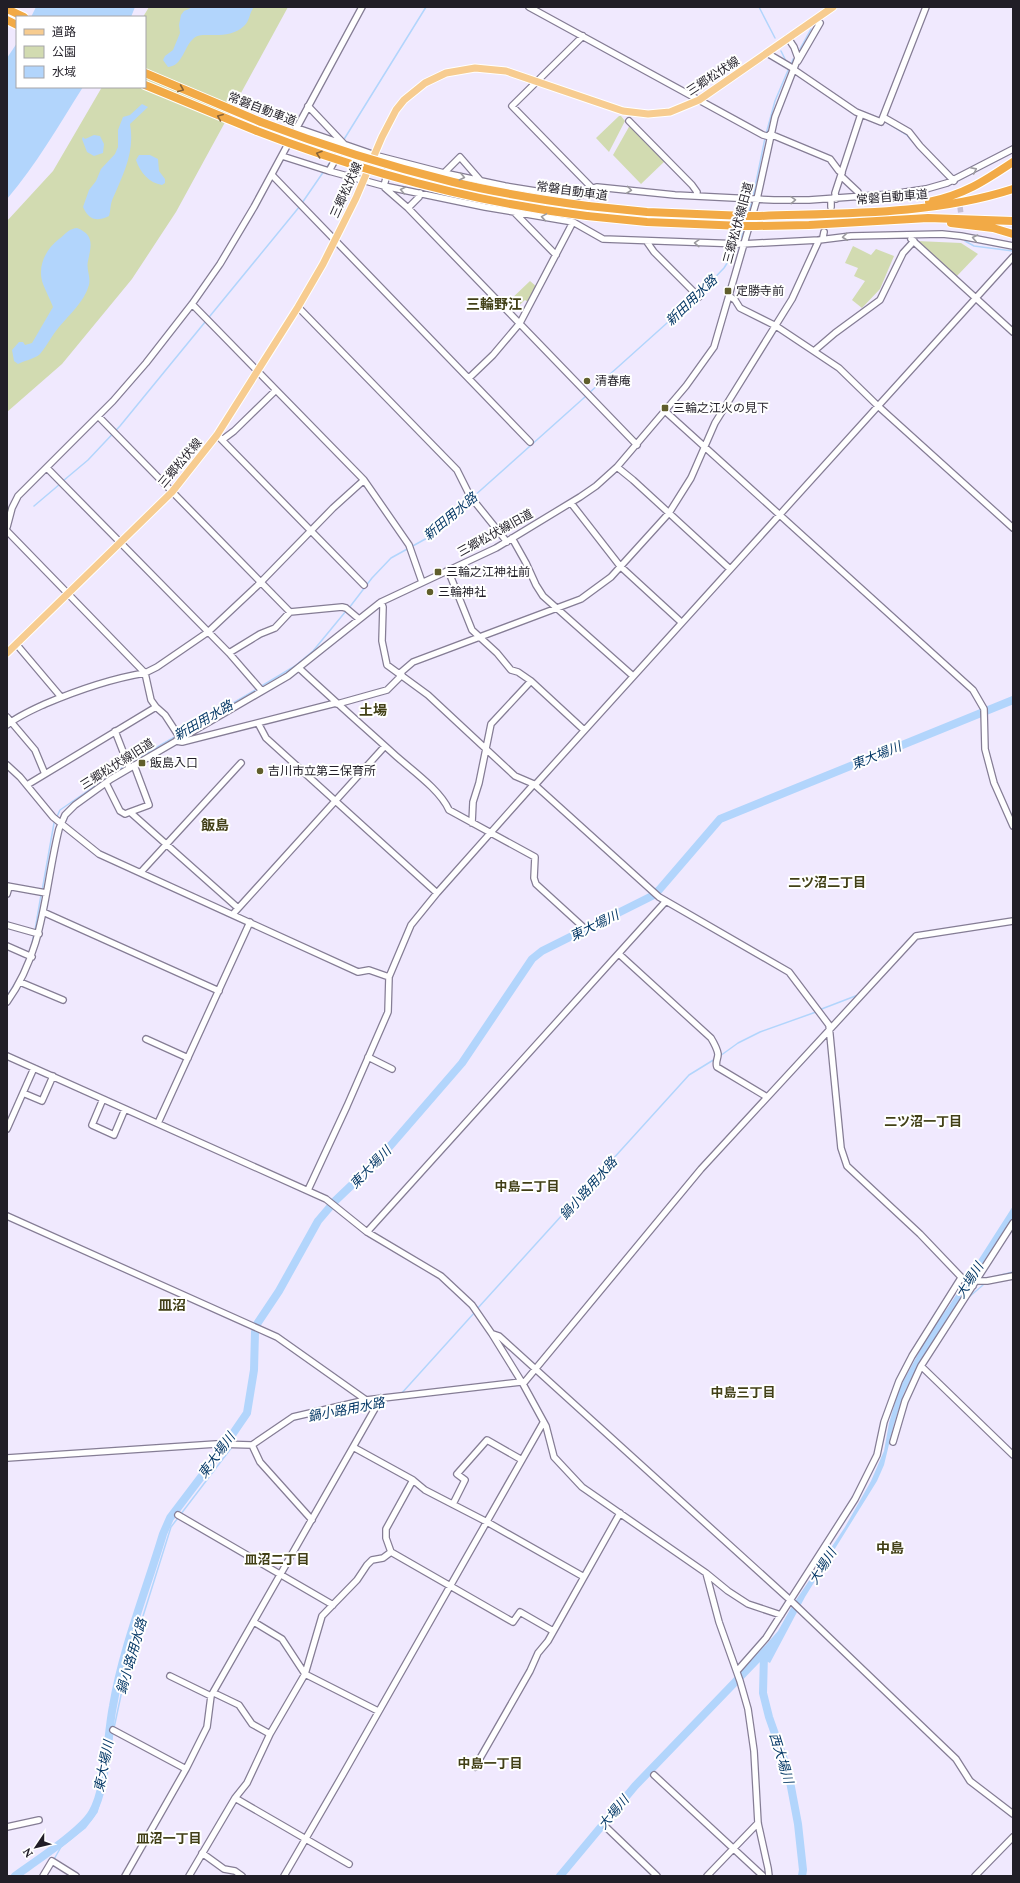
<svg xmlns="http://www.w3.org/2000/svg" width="1020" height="1883" viewBox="0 0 1020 1883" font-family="Lora,'Noto Sans JP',serif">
<rect width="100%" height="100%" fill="#f0e9fe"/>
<path fill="#d2dbb1" d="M149,7H288L176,212L132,279L62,364L7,412V221L53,171L102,87H145V17H143Z
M619,116H621L625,121L609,152L596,138Z
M630,125L665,161L641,184L613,155Z
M917,241L961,243L978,254L956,277Z
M853,246L871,255L876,249L894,256L880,289L862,308L852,300L865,281L854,276L858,268L845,263Z
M530,281L537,287L528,302L525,300L513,311L506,304Z"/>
<path fill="#b2d5fc" d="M36,7H135L131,17H31Z
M193,7H254C249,13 250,21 244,26C227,42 202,30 194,38C184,46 183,66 168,67L163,60L165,56L173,50L180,33L179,25L181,15L184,11Z
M17,43V87H83C59,125 36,165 7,199V58Z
M142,104L148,107L130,124C135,151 124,173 113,198C110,204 111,210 109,216C96,222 89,220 83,207L89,190L96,181L101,169L115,154L118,147V130L123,117L130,115Z
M94,135L100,136L104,144L103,153L94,156L87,152L82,139L83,137L85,139Z
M139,155H150L158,159L159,171L165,179V183L162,185C149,183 140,172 136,160Z
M77,228C95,235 91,246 88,261C86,269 91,277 89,285C84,302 70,314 59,327C52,335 47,346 40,354C35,359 25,360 18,364L14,361L12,350L19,342H23L25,345L32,343L53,307C50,299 46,292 43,284C37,267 45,250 59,239C66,234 68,229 77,228Z
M1013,1206V1220L918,1365L904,1393L894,1424L884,1465L877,1481L805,1597L770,1663L756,1656L778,1631L792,1606L845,1527L871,1481L884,1451L889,1423L899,1389L931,1330L949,1306Z"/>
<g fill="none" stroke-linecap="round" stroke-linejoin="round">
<path stroke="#b2d5fc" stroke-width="1.5" d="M759,7L775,38
M800,49L811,29
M781,51L786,61
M791,65L793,59
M886,122L907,135L911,140
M766,134L775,101L789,68
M343,141L426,7
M913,142L929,159
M326,168L331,161
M753,197L765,138
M302,203L324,171
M749,212L752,200
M965,241L974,246L1013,251
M739,243L744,229
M699,294L724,268L738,246
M589,393L696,297
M63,481L88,460L120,426L300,206
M473,497L586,396
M34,506L60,484
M349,608L372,578L391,558L429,537L470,500
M260,687L295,666L313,651L346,611
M42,891L54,823L60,810L121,768L257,689
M35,930L41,895
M31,948L34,934
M7,996L18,979
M819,1010L858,995
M720,1056L738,1043L760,1032L816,1012
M989,1278L1013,1272
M969,1297L983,1285
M477,1309L689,1075L715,1059
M401,1394L475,1312
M293,1420L323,1413
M114,1728L127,1667L171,1527L232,1447
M53,1861L61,1847L85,1828L97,1812L107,1774L113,1732"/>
<path stroke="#b2d5fc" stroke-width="8" d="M767,1650L764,1654L763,1693L769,1717L788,1771L798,1824L803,1870L802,1876
M15,1876C33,1863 82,1831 92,1813C107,1788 107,1735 113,1706C123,1647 146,1591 163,1534L170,1518L223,1448L247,1413L254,1370L255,1332L257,1324L279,1291L318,1221L335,1201L378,1160L462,1063L532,959L542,951L652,896L659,890L720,819L1013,700
M560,1876L635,1786L766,1650"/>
<path stroke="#c7c0d3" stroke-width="5.5" stroke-dasharray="5.5 3" stroke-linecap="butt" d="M958,190L962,223"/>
<defs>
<path id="minor" d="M529,7L763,135L770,137
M583,36L512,106L592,188
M767,53L794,69
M798,61L820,23
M793,69L856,112L881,122L926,7
M308,106L344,144L329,171
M883,117L909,132L920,146L954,181
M629,121L692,185L697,192L696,196
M297,128L378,156L444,173L505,186L573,197C583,197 588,189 597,187L675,195L774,200H809L892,194L926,189L947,183L1013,149
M770,134L830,159L839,171L842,173
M282,156L329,171L384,186L485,207L573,222L603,239L742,244L819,240L851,236L942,234L961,236L1013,246
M390,162L384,186L385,188L408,208L637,445
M444,173L460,157L480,180
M272,175L530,442
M841,176L858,192L860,197
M515,193L514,212L556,255
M831,199V207
M836,199L835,193L861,114
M408,208L419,197L420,193
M823,237L824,232
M911,239L1013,332
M647,242L654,252L699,297
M729,296L735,300L740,308L776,326L839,368L878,406L1013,528
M192,304L364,480L409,545L422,582
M298,307L457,470L470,496L507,542
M814,351L835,333L880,300L903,253L914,241
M469,378L493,355L520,323L573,222
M665,411L973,690L984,709L985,749L994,783L1013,826
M99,417L290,612
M217,435L364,585
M222,440L234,431L276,390
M617,467L633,480L730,569
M47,468L229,653L262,691
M571,503L620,566L681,622
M7,527L12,508L18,496L113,401L146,363L192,304L220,264L254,207L362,7
M7,531L145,673C109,679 78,690 45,704C32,710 18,716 7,725
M512,538L526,563L536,585L543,596L633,676
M448,570L472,630L497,653L511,670L518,672L531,681L584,730
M381,602L383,607L382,641L387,665L428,695L515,776L536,785
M17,645L61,697
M229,653L260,634L275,628L290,612L342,607L346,608L359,619
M299,668C331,698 364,727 396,756C413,771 440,790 449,810L535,857L534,878L536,884L582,926
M399,674L413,662L581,599L611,577L669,513L691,478L715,423L792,299L819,240
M337,704L387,690L402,675
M7,717L35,750L45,774
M258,723L266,738L437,893
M115,731L129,767
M180,738L165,715L156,707L151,700L145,673L157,667L208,632L257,586L333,508L364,480
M176,741L182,742L336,703
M7,765L20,777L53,817L99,854L358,972L369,970L389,977
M134,765L149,805L130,812L238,908
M106,783L120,811L125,814L130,812
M27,785L156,707
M472,823L473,802L479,783L491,724L531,681
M141,872L241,763
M7,886L46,893
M7,894L9,887
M43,912L219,991
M233,914L385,746
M7,925L39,934
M7,946L32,957
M619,954L711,1038C714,1043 717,1048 718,1054C718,1059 715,1062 717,1067L767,1097
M20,982L63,1000
M7,1002C45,949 44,890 59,829L65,815L75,805L111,779L288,676L381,602L496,548L580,497L596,486L617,467L686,386L714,347L757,199L775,117L798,58L794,47L788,38
M146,1039L188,1058
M7,1056L326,1199L367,1232L441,1276L472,1305L492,1334L523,1384L546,1426L554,1457L582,1487L706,1573L719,1622L740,1681L748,1709L754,1751L758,1823L768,1868L769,1876
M368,1057L392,1069
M23,1093L42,1101L53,1076
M103,1099L92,1125L114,1135L125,1109
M158,1123L250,922
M7,1129L34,1068
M308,1190L347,1106L388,1012L389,977L411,925L437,893L534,784
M7,1216L277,1337L366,1400
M367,1232L666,901
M977,1281H987L1013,1276
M973,1286L963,1279L920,1234L847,1166L841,1148L829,1025L789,972L659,897L535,785L1013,257
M493,1334L499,1336L789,1599L956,1759L970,1781L1013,1814
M921,1366L1013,1455
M523,1384L701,1169L916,936L1013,921
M893,1442L905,1401L921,1366L1013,1223
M252,1445L260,1462L312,1520
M353,1447L413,1480L425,1490L487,1522L584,1577
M7,1458L216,1444L252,1445L293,1417L366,1400L521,1382
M413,1480L386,1529V1538L391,1552L513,1622L520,1612L553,1631
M453,1504L465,1480L457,1474L487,1440L522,1460
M178,1515L333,1605
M706,1573L728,1591L748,1604L781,1615
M254,1622L282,1639L305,1674L378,1711
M737,1671L766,1638L855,1499L877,1455L884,1422L899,1381L912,1356L961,1278
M170,1676L211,1696
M214,1693L239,1705L252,1724L270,1734
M113,1730L186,1769
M475,1767L530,1671L538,1653L548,1641L620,1513
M654,1775L763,1876
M235,1798L349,1864
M7,1827L39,1820
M607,1828L657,1876
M202,1853L224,1869L235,1871L242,1876
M43,1876L52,1861L76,1876
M125,1876L186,1769L207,1727L211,1696L381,1398
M189,1876L235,1798L247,1783L270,1734L305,1674L322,1616L357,1580L367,1565L372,1560L383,1558L391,1552
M284,1876L342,1776L543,1423
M707,1876L758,1823
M975,1876L1013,1837"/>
<path id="major" d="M7,653L172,492L217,435L298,307L323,264L356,198L382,137L396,110L404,100L425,83L446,73L475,68L506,71L623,111L648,114L670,112L699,100L833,7"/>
<path id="highway" d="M7,9L24,17
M7,20L17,25
M145,73L261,122
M145,85L257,131
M929,202C965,194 983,182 1013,162
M588,206L647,212L746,216
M587,216L647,222L743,226
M759,216C843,213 933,215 1013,189
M951,223L993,228L1013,234
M756,226L809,225L928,218L1013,221"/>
</defs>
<use href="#minor" stroke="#857d95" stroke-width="8"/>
<use href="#major" stroke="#fff" stroke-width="9"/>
<use href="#highway" stroke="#fff" stroke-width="10"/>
<use href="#minor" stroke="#fff" stroke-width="5.5"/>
<use href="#major" stroke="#f7cc90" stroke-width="7"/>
<use href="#highway" stroke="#f2aa46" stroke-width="8"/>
<defs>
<path id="highway-bridge" d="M261,122C324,146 388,166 453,182C498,193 543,200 588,206
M257,131C363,172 473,202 587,216
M746,216H759
M743,226H756"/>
</defs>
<use href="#highway-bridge" stroke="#fff" stroke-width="10" stroke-linecap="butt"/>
<use href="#highway-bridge" stroke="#f2aa46" stroke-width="8"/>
</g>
<defs><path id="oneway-chevron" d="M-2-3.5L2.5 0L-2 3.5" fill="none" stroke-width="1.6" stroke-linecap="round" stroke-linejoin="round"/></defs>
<g stroke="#8a6436">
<use href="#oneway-chevron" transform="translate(181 89) rotate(23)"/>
<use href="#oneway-chevron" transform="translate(220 117) rotate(-158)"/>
<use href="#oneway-chevron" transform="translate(319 154) rotate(-161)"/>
</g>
<g stroke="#9b9a9e">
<use href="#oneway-chevron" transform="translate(974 170) rotate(-26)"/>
<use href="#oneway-chevron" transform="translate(462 177) rotate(12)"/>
<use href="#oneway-chevron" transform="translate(403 190) rotate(-168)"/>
<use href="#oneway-chevron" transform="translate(629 190) rotate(7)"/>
<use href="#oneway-chevron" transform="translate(793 200) rotate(-1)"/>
<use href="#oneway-chevron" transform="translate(544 217) rotate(-171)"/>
<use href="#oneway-chevron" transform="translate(845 237) rotate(174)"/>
<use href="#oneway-chevron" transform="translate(975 238) rotate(-168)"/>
<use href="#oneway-chevron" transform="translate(697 243) rotate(-179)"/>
</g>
<g fill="#605e2b" stroke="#fff" stroke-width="1.5">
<rect x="724" y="287" width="8" height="8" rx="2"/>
<circle cx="587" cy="381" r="4"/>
<rect x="661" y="404" width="8" height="8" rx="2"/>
<rect x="434" y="568" width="8" height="8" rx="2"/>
<circle cx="430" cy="592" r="4"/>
<rect x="138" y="759" width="8" height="8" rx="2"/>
<circle cx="260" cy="771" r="4"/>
</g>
<g text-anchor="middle" stroke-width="4" stroke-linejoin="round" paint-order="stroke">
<g font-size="12" fill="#211e27" stroke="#fff">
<text transform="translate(713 76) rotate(-33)" y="4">三郷松伏線</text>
<text transform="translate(262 109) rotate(21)" y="4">常磐自動車道</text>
<text transform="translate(346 190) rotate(-66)" y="4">三郷松伏線</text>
<text transform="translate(572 191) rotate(8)" y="4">常磐自動車道</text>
<text transform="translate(892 197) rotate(-5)" y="4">常磐自動車道</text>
<text transform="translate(738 223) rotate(-75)" y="4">三郷松伏線旧道</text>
<text transform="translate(180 463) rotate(-50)" y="4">三郷松伏線</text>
<text transform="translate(495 533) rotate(-29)" y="4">三郷松伏線旧道</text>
<text transform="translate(117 764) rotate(-32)" y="4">三郷松伏線旧道</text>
</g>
<g font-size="12" fill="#211e27" stroke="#fff" text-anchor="start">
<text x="736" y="295">定勝寺前</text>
<text x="595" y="385">清春庵</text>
<text x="673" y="412">三輪之江火の見下</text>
<text x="446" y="576">三輪之江神社前</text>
<text x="438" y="596">三輪神社</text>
<text x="150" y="767">飯島入口</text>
<text x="268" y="775">吉川市立第三保育所</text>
</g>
<g font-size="13" font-style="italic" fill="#063967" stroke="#fff">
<text transform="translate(691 300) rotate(-44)" y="5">新田用水路</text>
<text transform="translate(450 516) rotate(-40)" y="5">新田用水路</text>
<text transform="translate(203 720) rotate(-30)" y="5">新田用水路</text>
<text transform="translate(876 755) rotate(-22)" y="5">東大場川</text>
<text transform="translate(594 925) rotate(-26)" y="5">東大場川</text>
<text transform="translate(370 1167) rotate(-46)" y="5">東大場川</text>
<text transform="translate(588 1188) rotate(-48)" y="5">鍋小路用水路</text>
<text transform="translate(969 1280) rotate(-58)" y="5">大場川</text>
<text transform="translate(346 1409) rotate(-11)" y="5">鍋小路用水路</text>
<text transform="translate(216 1455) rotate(-54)" y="5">東大場川</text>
<text transform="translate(822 1566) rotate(-58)" y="5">大場川</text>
<text transform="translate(131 1656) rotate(-74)" y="5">鍋小路用水路</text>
<text transform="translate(782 1758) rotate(73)" y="5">西大場川</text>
<text transform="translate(103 1766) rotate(-79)" y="5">東大場川</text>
<text transform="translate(613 1812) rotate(-50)" y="5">大場川</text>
</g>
<g font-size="13" font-weight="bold" fill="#413f16" stroke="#fff">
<text x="827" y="887">二ツ沼二丁目</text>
<text x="923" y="1126">二ツ沼一丁目</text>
<text x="527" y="1191">中島二丁目</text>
<text x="743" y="1397">中島三丁目</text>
<text x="277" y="1564">皿沼二丁目</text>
<text x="490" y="1768">中島一丁目</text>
<text x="169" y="1843">皿沼一丁目</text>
</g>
<g font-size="14" font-weight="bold" fill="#413f16" stroke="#fff">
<text x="494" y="309">三輪野江</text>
<text x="373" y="715">土場</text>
<text x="215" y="830">飯島</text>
<text x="172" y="1310">皿沼</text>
<text x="890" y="1553">中島</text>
</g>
</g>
<rect width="1020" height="1883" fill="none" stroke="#211e27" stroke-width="16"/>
<rect x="16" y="16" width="130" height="72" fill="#ffffff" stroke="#a6a5a9"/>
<rect x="24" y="29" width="20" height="6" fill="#f7cc90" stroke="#a6a5a9"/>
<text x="52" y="36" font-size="12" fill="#211e27">道路</text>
<rect x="24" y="46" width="20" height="12" fill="#d2dbb1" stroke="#a6a5a9"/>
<text x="52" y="56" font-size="12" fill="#211e27">公園</text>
<rect x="24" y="66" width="20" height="12" fill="#b2d5fc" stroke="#a6a5a9"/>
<text x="52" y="76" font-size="12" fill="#211e27">水域</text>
<g transform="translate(36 1847) rotate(235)" stroke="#ffffff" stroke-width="3" paint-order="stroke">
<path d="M0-3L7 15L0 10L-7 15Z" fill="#211e27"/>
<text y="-6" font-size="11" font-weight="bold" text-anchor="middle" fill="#211e27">N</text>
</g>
</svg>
